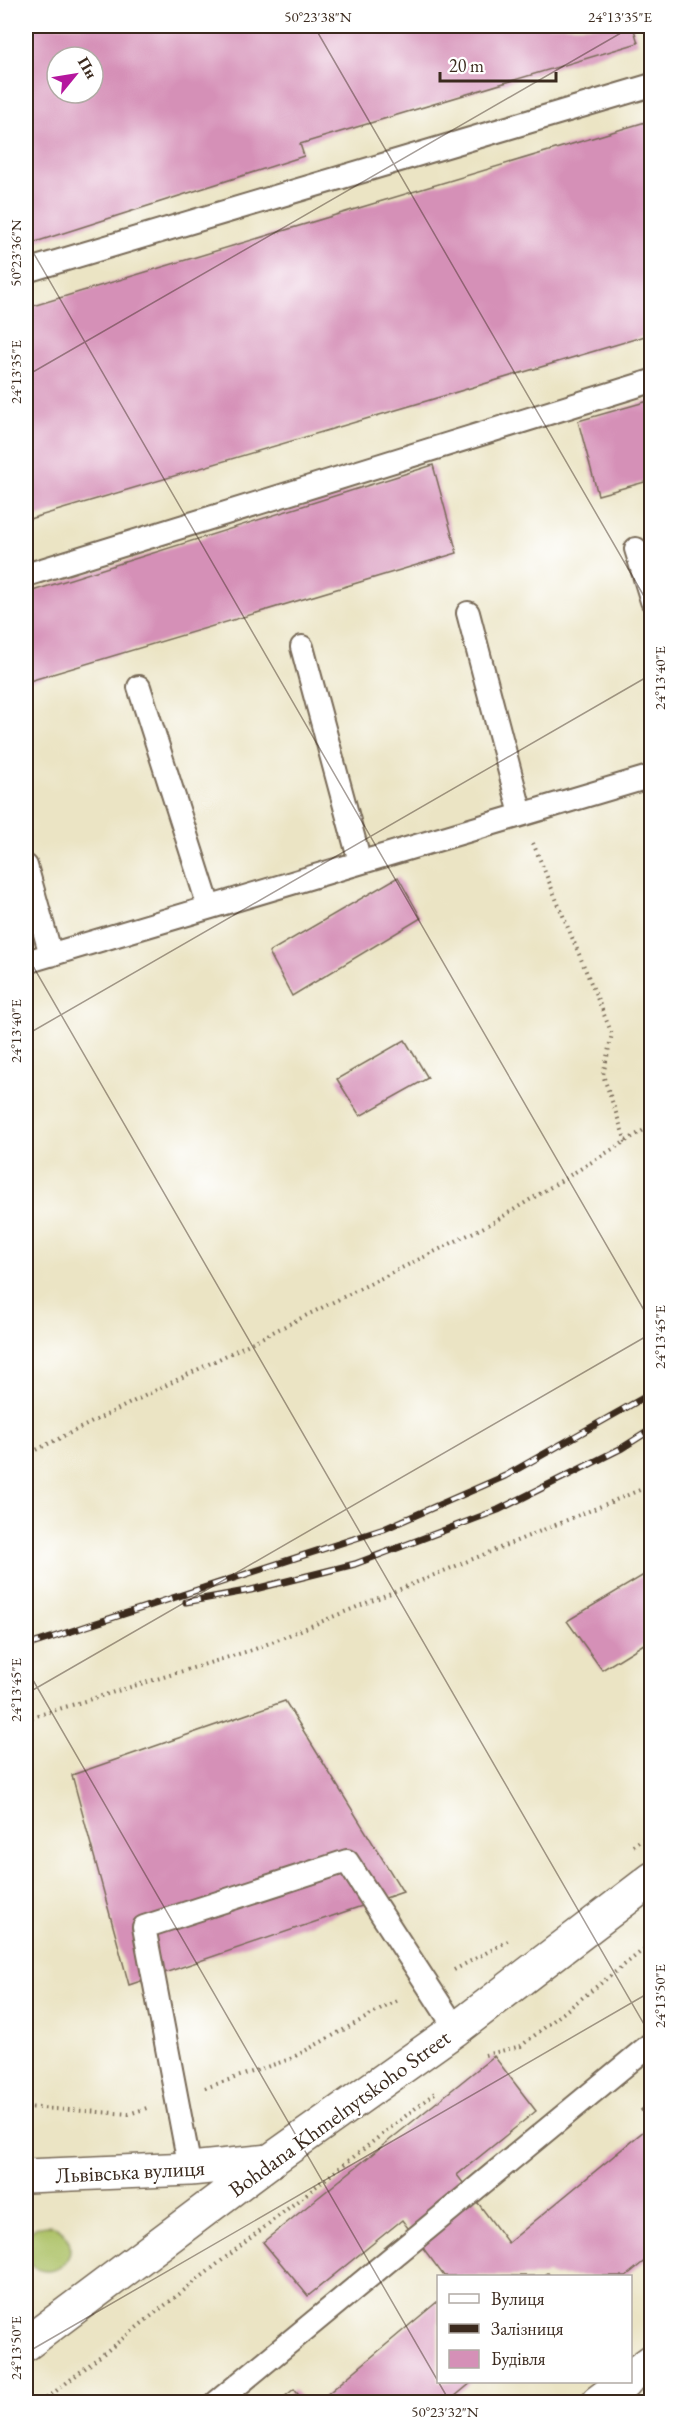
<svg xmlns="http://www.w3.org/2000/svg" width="677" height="2428" viewBox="0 0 677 2428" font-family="'EB Garamond',serif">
<rect width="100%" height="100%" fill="#fff"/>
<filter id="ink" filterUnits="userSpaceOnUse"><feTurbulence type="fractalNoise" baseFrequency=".0167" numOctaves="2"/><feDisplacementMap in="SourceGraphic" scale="12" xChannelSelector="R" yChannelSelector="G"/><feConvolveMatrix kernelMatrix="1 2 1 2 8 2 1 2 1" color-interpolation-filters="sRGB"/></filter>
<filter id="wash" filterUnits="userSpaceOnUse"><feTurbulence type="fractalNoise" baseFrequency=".008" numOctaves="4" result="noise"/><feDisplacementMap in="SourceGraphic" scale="24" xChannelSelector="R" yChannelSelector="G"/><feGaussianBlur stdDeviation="1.35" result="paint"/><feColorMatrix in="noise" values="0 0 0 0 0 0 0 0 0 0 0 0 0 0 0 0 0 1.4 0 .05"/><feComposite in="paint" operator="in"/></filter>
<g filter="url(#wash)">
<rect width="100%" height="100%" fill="#ebe4c4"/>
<path fill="#acc165" stroke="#747642" stroke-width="1.5" d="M24 2248a23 23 0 1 1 46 0a23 23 0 1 1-46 0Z"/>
<g id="blocks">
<path fill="#d590b7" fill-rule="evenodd" d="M26,26H633L638,43L300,144L304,156L26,245ZM57,57H93V93H57Z
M652,120V334L26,520V308Z
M652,400V480L598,495L578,421Z
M433,465L457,553L26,682V593Z
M398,877L421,918L292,996L269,952Z
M405,1040L428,1078L360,1116L337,1079Z
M652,1570V1639L602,1670L567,1621Z
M285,1701L403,1892L129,1985L72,1775Z
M494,2056L536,2111L457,2175L508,2243L651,2125L641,2110L652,2101V2255L626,2276H550L548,2273L543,2276H444L402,2220L308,2296L263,2242Z
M438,2301V2382H472L448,2402H318Z
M294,2389L304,2402H278Z"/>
</g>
</g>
<g filter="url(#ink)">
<use href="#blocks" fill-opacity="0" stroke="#796b58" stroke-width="1.5"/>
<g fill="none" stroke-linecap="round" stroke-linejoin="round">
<defs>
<path id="lane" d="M26,271L652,85
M636,549L652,601
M26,575L652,381
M468,613L521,814
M302,647L360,862
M139,687L209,907
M26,866L51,955
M26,962L652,776
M190,2169L144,1927L347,1861L456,2029
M217,2402L652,2043"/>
<path id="street" d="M630,2377L652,2361
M598,2402L625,2382"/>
<path id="secondary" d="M270,2161L456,2029L652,1879"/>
<path id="primary" d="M26,2176L190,2169L270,2161
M26,2344L270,2161"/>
</defs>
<use href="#lane" stroke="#796b58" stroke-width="26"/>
<use href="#street" stroke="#796b58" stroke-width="36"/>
<use href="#secondary" stroke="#796b58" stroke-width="36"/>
<use href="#primary" stroke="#796b58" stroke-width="36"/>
<path stroke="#796b58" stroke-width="4" stroke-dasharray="1.5 4.5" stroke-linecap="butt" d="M533,843L612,1034L603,1075L626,1142
M26,1455L492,1223L652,1125
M26,1719L255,1649L652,1485
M633,1846L652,1832
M454,1970L508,1941
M485,2055L521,2046L652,1943
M205,2088L290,2059L400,1999
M26,2107L129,2114L147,2108
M42,2402L436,2092"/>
<use href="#lane" stroke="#fff" stroke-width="22"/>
<use href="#street" stroke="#fff" stroke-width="33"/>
<use href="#secondary" stroke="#fff" stroke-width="33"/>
<use href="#primary" stroke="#fff" stroke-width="33"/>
<defs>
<path id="rail" d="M186,1602L251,1590L355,1564L498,1510L622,1448L652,1429
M26,1646L384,1529L505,1476L652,1393"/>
</defs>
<use href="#rail" stroke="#3b2a1e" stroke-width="7"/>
<use href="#rail" stroke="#fff" stroke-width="4.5" stroke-dasharray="14" stroke-linecap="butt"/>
</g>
</g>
<path fill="none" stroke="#3b2a1e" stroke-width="1.5" stroke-opacity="0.45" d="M314,26L652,610M26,240L652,1324M26,376L633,26M26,954L652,2038M26,1035L652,674M26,1668L450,2402M26,1694L652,1333M26,2353L652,1991M26,2382L37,2402"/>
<g text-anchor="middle" stroke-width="4.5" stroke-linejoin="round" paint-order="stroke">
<g font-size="22" fill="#3b2a1e" stroke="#fff">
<text transform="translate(339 2113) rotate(-36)" y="8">Bohdana Khmelnytskoho Street</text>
<text transform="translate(130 2171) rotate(-3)" y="8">Львівська вулиця</text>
</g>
</g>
<rect width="677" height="2428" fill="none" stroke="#fff" stroke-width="66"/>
<rect x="437" y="2275" width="195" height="108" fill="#ffffff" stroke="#b1aaa5" stroke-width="1.5"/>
<rect x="449" y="2294" width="30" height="9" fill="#ffffff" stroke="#b1aaa5" stroke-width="1.5"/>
<text x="491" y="2305" font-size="18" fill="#3b2a1e">Вулиця</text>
<rect x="449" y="2324" width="30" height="9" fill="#3b2a1e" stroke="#b1aaa5" stroke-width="1.5"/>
<text x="491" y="2335" font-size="18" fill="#3b2a1e">Залізниця</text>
<rect x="449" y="2350" width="30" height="18" fill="#d590b7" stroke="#b1aaa5" stroke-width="1.5"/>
<text x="491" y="2365" font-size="18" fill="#3b2a1e">Будівля</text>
<g transform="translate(75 75) rotate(60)"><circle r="28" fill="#ffffff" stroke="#b1aaa5" stroke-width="1.5"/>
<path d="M0-4.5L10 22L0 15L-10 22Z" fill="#b5179e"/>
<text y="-9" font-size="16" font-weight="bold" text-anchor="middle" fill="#3b2a1e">Пн</text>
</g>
<path d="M440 72v9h116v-9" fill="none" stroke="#3b2a1e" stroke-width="3"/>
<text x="449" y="72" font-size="18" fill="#3b2a1e" stroke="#ffffff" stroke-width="4.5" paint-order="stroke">20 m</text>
<rect x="33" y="33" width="611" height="2362" fill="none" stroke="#3b2a1e" stroke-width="2"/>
<g font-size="15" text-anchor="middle" fill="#3b2a1e">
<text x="318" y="22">50°23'38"N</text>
<text x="620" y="22">24°13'35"E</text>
<text transform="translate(16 253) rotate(-90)" y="5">50°23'36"N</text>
<text transform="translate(16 372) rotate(-90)" y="5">24°13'35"E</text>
<text transform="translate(660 678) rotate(-90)" y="5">24°13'40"E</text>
<text transform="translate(16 1031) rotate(-90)" y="5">24°13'40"E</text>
<text transform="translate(660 1337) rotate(-90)" y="5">24°13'45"E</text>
<text transform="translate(16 1690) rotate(-90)" y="5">24°13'45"E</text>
<text transform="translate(660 1996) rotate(-90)" y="5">24°13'50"E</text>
<text transform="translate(16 2348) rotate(-90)" y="5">24°13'50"E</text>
<text x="445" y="2417">50°23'32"N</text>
</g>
</svg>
